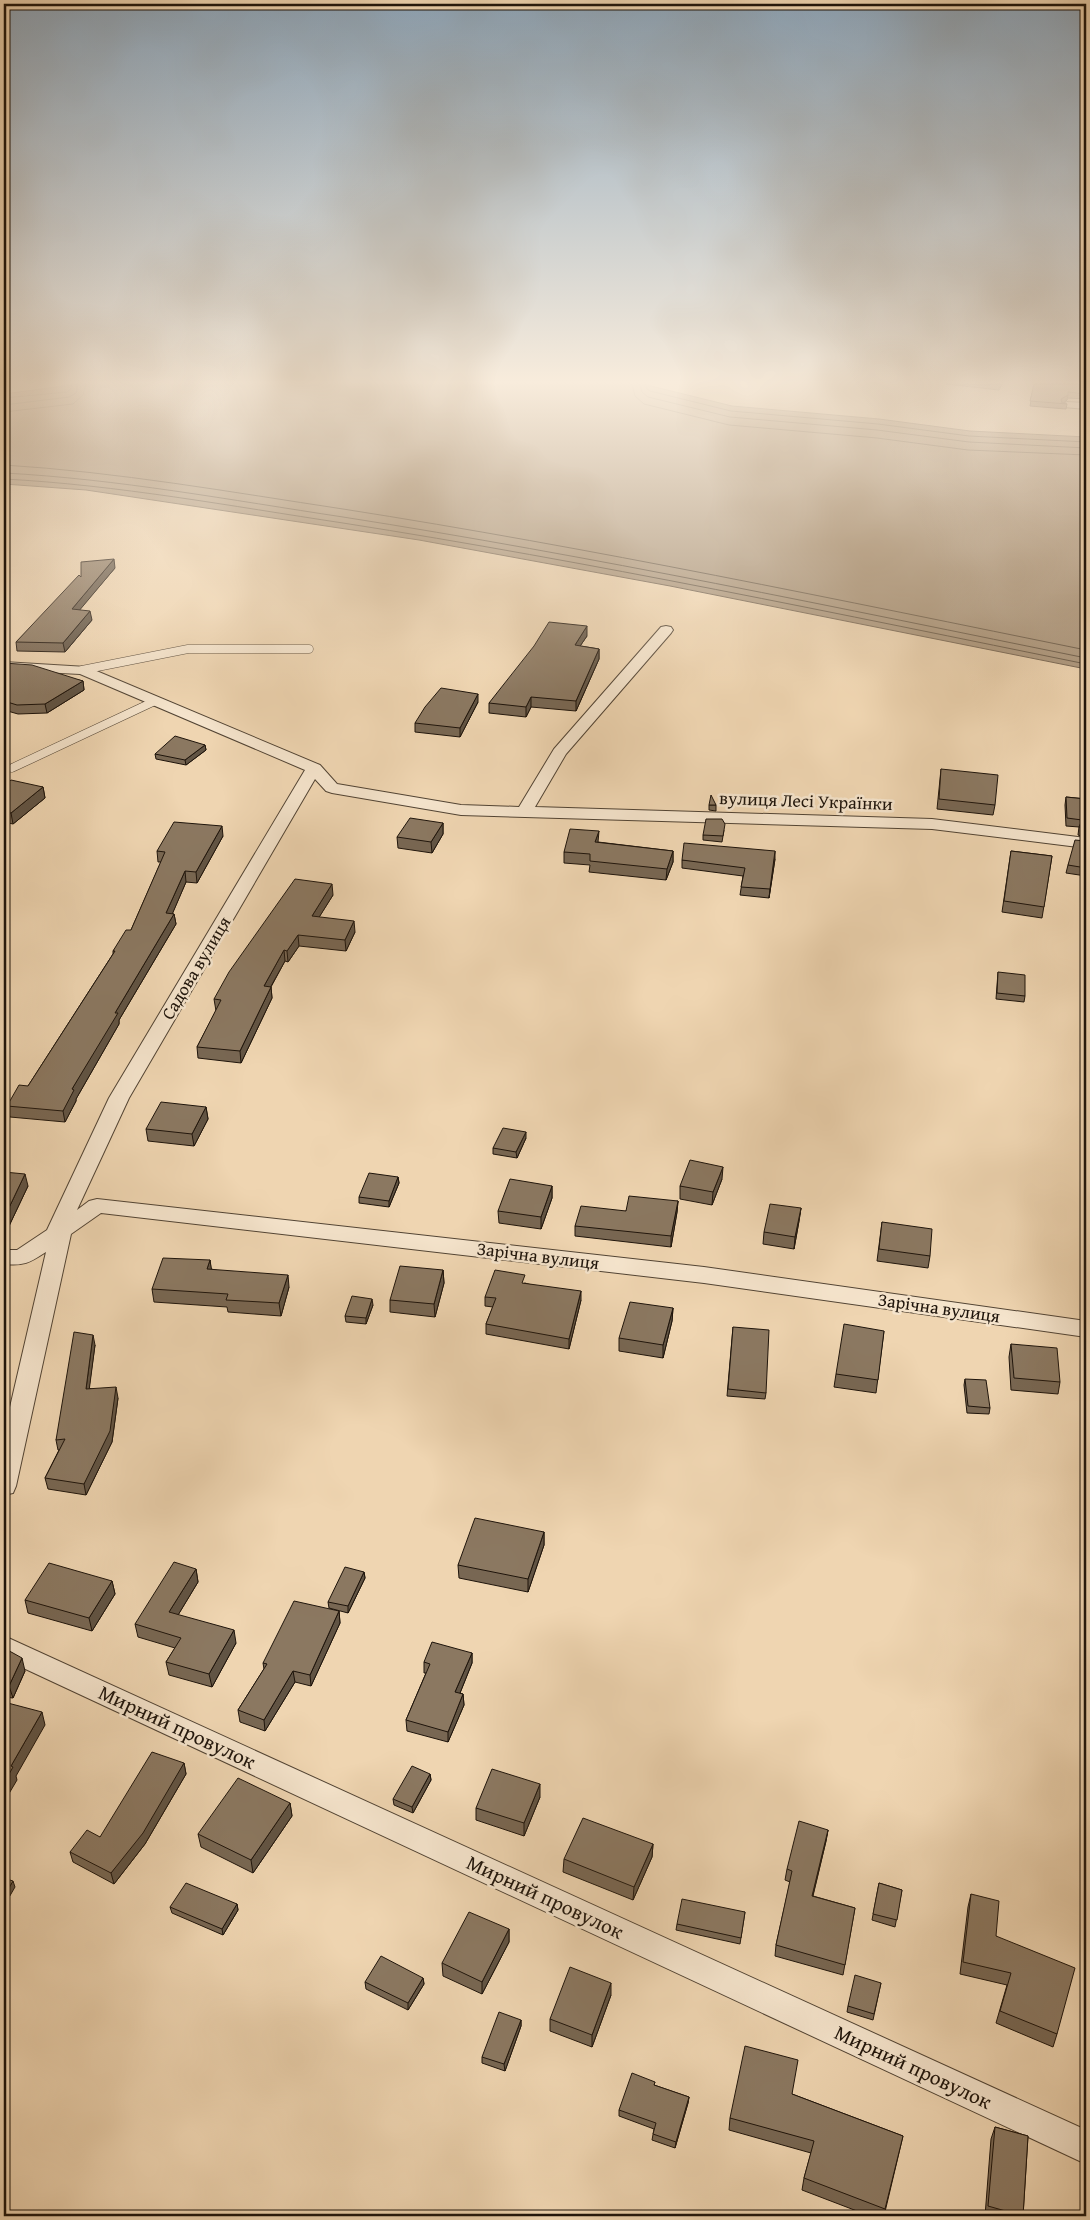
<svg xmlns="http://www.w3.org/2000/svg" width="1090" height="2220" viewBox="0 0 1090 2220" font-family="'Gentium Book Plus',serif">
<rect width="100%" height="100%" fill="#efd5b1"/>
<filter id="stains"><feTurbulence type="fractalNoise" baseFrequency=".004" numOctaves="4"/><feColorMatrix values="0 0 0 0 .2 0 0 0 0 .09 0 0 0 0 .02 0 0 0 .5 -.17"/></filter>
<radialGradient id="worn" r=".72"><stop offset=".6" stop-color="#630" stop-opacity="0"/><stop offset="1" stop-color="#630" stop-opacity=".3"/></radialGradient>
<path fill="#a89379" stroke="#71604d" d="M78,384H643L732,406L879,419L970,431L1086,437V669L670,586L419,540L86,490L4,484V394Z"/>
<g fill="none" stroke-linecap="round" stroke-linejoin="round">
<path stroke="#635442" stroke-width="1" d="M632,384L635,396L644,404L729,425L877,438L968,450L1086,455
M640,384L642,392L648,397L730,417L877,430L969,442L1086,448
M646,384L647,389L650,391L731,411L878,424L969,436L1086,442
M4,398L67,392L71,389L72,384
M4,405L69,397L76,393L78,384
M4,412L73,404L83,395L86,384
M4,465C118,472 230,492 343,509C592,548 839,600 1086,650
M4,473C118,479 230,500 343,517C592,556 839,608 1086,658
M4,479C118,485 230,506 343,523C592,562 839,614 1086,664"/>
<defs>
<path id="lane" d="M82,670L188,649H309
M12,768L155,701"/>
<path id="street" d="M1067,402L1086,403V409L1063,407L1062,405Z
M666,626L671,627L673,630L671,633L566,754L535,807L932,819L1086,838V848L932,829L461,815L332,793L326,791L315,779L129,1098L77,1210L89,1201L97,1199L704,1267L1086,1321V1337L704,1283L101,1213L71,1234L16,1486L13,1493L4,1495V1433L46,1252C29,1263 24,1266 4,1264V1250H17L47,1230L109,1098L305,770L80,674L4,670V662L87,667L320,765L337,784L461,805L519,807L554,749L661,627Z
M4,1636L1086,2130V2164L4,1659Z"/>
</defs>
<use href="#lane" stroke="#524434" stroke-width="9"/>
<use href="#street" stroke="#524434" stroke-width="2"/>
<use href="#lane" stroke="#f5e4cc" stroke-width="8"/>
<use href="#street" fill="#f5e4cc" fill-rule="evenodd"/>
</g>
<path fill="#786753" stroke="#1e140b" d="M946,384H1002L999,390Z
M1034,384H1086V399L1067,398V400L1063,403L1067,404L1066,409L1030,406Z
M115,568L79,610L92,620L65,652L17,651L16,642L81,577Z
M587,636L580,646L599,649V659L576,711L531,707L526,717L489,713V703Z
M4,663L83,681L84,690L47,713L18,714L4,710Z
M478,702L460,737L415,732V723Z
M205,745L206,750L186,765L156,759L155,754Z
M941,769L995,805L993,815L937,809Z
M4,786L43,787L45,798L13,824L4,822Z
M1066,797L1086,799V838L1078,835L1079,827L1066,826L1065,805Z
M709,805H716V811L709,810Z
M443,823V834L432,853L398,848L397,837Z
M724,830L722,842L703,840V835Z
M223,836L197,883L186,882L172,914H174L176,924L119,1020V1024L76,1099V1101L65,1122L10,1117L7,1106L28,1086L113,954V951L131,930L161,862H158L157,851Z
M1086,841V876L1066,873L1068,865Z
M598,842L673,851V862L666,880L589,872L590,865L564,863V852Z
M1011,851L1052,856L1042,918L1002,912Z
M775,859L769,898L740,895L743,876L682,868V860Z
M333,895L319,917L355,932L346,951L299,946L288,962L285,961L271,987L272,998L241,1063L198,1058L197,1047L216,1011L214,999Z
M998,972L1025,996L1024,1002L996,999Z
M206,1107L208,1119L194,1146L148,1141L146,1129Z
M526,1138L517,1158L493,1154V1148Z
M4,1172L28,1186L9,1226H4Z
M398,1177L399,1183L389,1207L359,1203V1197Z
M722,1179L712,1205L680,1199V1186Z
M552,1186V1198L541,1229L499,1223L498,1211Z
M678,1201L677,1212L671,1247L575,1236V1226L626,1211Z
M801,1208L799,1221L794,1249L763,1244L764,1232Z
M882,1222L930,1256L928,1268L877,1261Z
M210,1260L211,1269L289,1287L281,1316L228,1312L227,1307L154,1302L152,1289Z
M443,1270L444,1283L435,1317L390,1312V1300Z
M525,1283L581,1300L569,1349L486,1334V1324L493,1307L485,1306V1297Z
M373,1305L366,1324L346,1322L345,1316Z
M673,1308L672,1321L663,1358L619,1351V1338Z
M733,1327L766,1393L765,1399L727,1396Z
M884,1331L876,1393L834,1387L836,1374Z
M1011,1344L1060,1382L1058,1394L1011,1390L1009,1357Z
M95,1345L89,1388L118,1398L112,1442L86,1495L48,1489L45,1478L59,1450H58L56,1440Z
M965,1379L990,1408L989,1414L967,1413L964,1385Z
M544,1532V1545L528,1592L459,1578L458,1565Z
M196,1569L198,1582L178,1615L236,1643L212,1687L169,1675L166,1662L175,1648L138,1637L135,1624Z
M364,1572L365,1578L348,1613L329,1608L328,1602Z
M112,1581L115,1594L92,1631L28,1613L25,1600Z
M339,1611L340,1623L311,1686L295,1682L265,1731L240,1722L238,1710L264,1669L263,1663Z
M4,1648L25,1671L13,1698L4,1697Z
M472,1653V1663L460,1693L463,1694L464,1705L448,1742L407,1731L406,1720L426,1673H424V1662Z
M184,1763L186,1774L145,1844L114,1884L73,1862L70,1852L100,1837Z
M430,1774L431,1780L413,1813L394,1805L393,1799Z
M540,1797L524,1836L476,1820V1808Z
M290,1803L292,1816L253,1873L201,1847L198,1834Z
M828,1830L826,1841L813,1896L855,1908L843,1975L775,1956L776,1945L790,1882L785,1880L787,1869Z
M653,1844L652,1857L633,1900L563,1872L564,1859Z
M879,1883L902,1890L895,1927L872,1920Z
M971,1894L996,1936L1057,2034L1053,2047L996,2023L1007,1985L960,1974L968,1907Z
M237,1904L238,1910L223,1935L172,1913L170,1907Z
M745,1912L740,1944L676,1930L677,1924Z
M509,1929V1942L482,1994L443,1976L442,1963Z
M423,1978L424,1984L408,2010L366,1989L365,1982Z
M881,1983L873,2020L847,2012L848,2006Z
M611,1995L592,2047L550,2031V2019Z
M521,2020V2026L505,2071L482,2063V2057Z
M655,2082L654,2085L689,2097L688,2103L675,2148L652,2140L654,2129L619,2116V2110Z
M792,2094L903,2136L884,2216H870L802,2190L804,2178L811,2153L729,2130L730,2118Z
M995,2127L1028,2136L1023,2216H985L991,2139Z"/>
<path fill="#615444" stroke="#1e140b" d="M1068,395L1067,400L1062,404L1061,399Z
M114,559L115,568L73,618L72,609Z
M4,577L6,586L4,589Z
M90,611L92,620L65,652L63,643Z
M587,626V636L574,655L575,645Z
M599,649V659L576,711V701Z
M83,681L84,690L47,713L45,704Z
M478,694V702L460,737V728Z
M531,697V707L526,717V707Z
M205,745L206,750L186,765L185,760Z
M43,787L45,798L13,824L11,813Z
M443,823V834L432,853L431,842Z
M222,826L223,836L197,883L196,872Z
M599,831L598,842L595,853V842Z
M673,851V862L666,880L667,869Z
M775,851V859L769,898L770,889Z
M185,871L186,882L168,924L166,913Z
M332,884L333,895L313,927L312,916Z
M174,914L176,924L119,1020V1024L76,1099V1101L65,1122L63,1111L72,1089L115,1013Z
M354,921L355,932L346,951L345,940Z
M298,935L299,946L288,962L287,951Z
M284,950L285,961L265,997L264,986Z
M271,987L272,998L241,1063L240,1051Z
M206,1107L208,1119L194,1146L192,1134Z
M526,1132V1138L517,1158L516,1152Z
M723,1167L722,1179L712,1205L713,1192Z
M25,1174L28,1186L9,1226L6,1214Z
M398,1177L399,1183L389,1207V1201Z
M552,1186V1198L541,1229V1217Z
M678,1201L677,1212L671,1247V1236Z
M801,1208L799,1221L794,1249L795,1237Z
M210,1260L212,1273L207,1269Z
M443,1270L444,1283L435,1317L434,1304Z
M288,1275L289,1287L281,1316L279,1303Z
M581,1291V1300L569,1349V1339Z
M372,1299L373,1305L366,1324V1318Z
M673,1308L672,1321L663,1358V1345Z
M93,1335L95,1345L88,1399L86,1389Z
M116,1387L118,1398L112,1442L86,1495L84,1484Z
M544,1532V1545L528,1592V1579Z
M196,1569L198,1582L172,1625L169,1612Z
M364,1572L365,1578L348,1613V1606Z
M112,1581L115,1594L92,1631L89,1618Z
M339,1611L340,1623L311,1686L310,1675Z
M234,1630L236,1643L212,1687L209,1674Z
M472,1653V1663L456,1703L455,1692Z
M22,1658L25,1671L13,1698L9,1686Z
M293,1671L295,1682L265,1731L264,1720Z
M463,1694L464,1705L448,1742V1732Z
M42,1712L45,1725L16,1776L17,1780L4,1802V1783L11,1766Z
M184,1763L186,1774L145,1844L114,1884L111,1873Z
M430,1774L431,1780L413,1813L412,1807Z
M540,1784V1797L524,1836V1823Z
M290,1803L292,1816L253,1873L251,1860Z
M828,1830L826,1841L810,1907L812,1896Z
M653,1844L652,1857L633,1900L634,1887Z
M13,1881L15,1887L4,1906V1896Z
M237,1904L238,1910L223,1935L222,1929Z
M509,1929V1942L482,1994V1982Z
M423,1978L424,1984L408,2010V2003Z
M611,1983V1995L592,2047V2035Z
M521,2020V2026L505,2071L504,2064Z
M689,2097L688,2103L675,2148L676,2142Z"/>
<path fill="#8b7861" stroke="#1e140b" d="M1034,384H1086V394L1068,392V395L1061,399L1062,403L1067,404L1030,401Z
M114,559L72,609L90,611L63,643L16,642L79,575L81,577V562Z
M549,622L587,626L575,645L599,649L576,701L531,697L526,707L489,703L534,646Z
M4,663L32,665L83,681L45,704L17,705L4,701Z
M441,688L478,694L460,728L415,723L425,707Z
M175,736L205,745L185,760L155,754Z
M941,769L998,775L995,805L939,799Z
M11,780L43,787L11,813L4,812V786Z
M711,795L716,805H709Z
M1066,797L1086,799V829L1079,827L1082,820L1067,818Z
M410,818L443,823L431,842L397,837Z
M706,819H722L725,824L723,836L703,835Z
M174,822L222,826L196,872L185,871L166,913L174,914L115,1013H118L72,1089L74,1090L63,1111L7,1106L19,1085L28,1086L115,951H113L126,930H131L165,852L157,851Z
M570,829L599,831L595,842L673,851L667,869L590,861V854L564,852Z
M1075,840L1086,841V868L1068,865Z
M684,843L775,851L770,889L741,887L745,868L682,860Z
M1011,851L1052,856L1044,907L1004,901Z
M295,879L332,884L312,916L354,921L345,940L298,935L287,951L284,950L264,986L271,987L240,1051L197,1047L221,1000L214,999L229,972Z
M998,972L1025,975V996L997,993Z
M161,1102L206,1107L192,1134L146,1129Z
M503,1128L526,1132L516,1152L493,1148Z
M690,1160L723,1167L713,1192L680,1186Z
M4,1172L25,1174L6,1214H4Z
M369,1173L398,1177L389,1201L359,1197Z
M510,1179L552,1186L541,1217L498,1211Z
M629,1196L678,1201L671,1236L575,1226L581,1206L626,1211Z
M770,1204L801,1208L795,1237L764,1232Z
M882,1222L932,1229L930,1256L879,1249Z
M163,1258L210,1260L207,1269L288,1275L279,1303L226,1300L228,1294L152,1289Z
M400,1266L443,1270L434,1304L390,1300Z
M495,1270L525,1275L522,1283L581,1291L569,1339L486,1324L496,1298L485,1297Z
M352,1296L372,1299L366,1318L345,1316Z
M630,1302L673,1308L663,1345L619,1338Z
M844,1324L884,1331L878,1380L836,1374Z
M733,1327L769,1330L766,1393L728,1389Z
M74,1332L93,1335L86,1389L116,1387L110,1431L84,1484L45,1478L65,1439L56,1440Z
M1011,1344L1057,1348L1060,1382L1014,1378Z
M965,1379L986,1380L990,1408L968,1406Z
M475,1518L544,1532L528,1579L458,1565Z
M174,1562L196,1569L169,1612L234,1630L209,1674L166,1662L181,1638L135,1624Z
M49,1563L112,1581L89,1618L25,1600Z
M345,1567L364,1572L348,1606L328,1602Z
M294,1601L339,1611L310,1675L293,1671L264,1720L238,1710L267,1664L263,1663Z
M432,1642L472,1653L455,1692L463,1694L448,1732L406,1720L430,1664L424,1662Z
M4,1648L22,1658L9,1686L4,1685Z
M4,1702L42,1712L11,1766L13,1767L4,1783Z
M152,1752L184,1763L143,1833L111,1873L70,1852L87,1830L100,1837Z
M412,1766L430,1774L412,1807L393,1799Z
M492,1769L540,1784L524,1823L476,1808Z
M238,1778L290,1803L251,1860L198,1834Z
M583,1818L653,1844L634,1887L564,1859Z
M799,1821L828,1830L812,1896L855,1908L845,1965L776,1945L792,1871L787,1869Z
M4,1878L13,1881L4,1896Z
M186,1883L237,1904L222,1929L170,1907Z
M879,1883L902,1890L897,1920L873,1914Z
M971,1894L999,1901L996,1936L1075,1968L1057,2034L1000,2011L1011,1973L963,1962Z
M682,1899L745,1912L741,1938L677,1924Z
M469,1912L509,1929L482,1982L442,1963Z
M381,1956L423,1978L408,2003L365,1982Z
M570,1967L611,1983L592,2035L550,2019Z
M855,1975L881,1983L874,2014L848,2006Z
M499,2012L521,2020L504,2064L482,2057Z
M745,2046L798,2060L792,2094L903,2136L885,2209L804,2178L814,2141L730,2118Z
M632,2073L655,2082L654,2085L689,2097L676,2142L653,2134L656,2123L619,2110Z
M995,2127L1028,2136L1023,2216L988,2206Z"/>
<linearGradient id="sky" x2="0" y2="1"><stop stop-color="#8ea7bc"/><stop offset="0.55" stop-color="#f8ecdc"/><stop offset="1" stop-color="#f8ecdc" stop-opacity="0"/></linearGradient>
<rect width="1090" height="695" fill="url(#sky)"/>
<g text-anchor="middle" stroke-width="5" stroke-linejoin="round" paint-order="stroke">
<g font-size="18" fill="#1e140b" stroke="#f5e4cc">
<text transform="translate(806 801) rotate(2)" y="6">вулиця Лесі Українки</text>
<text transform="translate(196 968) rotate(-59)" y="6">Садова вулиця</text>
<text transform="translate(538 1256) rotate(7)" y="6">Зарічна вулиця</text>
<text transform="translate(939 1308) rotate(8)" y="6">Зарічна вулиця</text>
</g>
<g font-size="21" fill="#1e140b" stroke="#f5e4cc">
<text transform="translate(177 1727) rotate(25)" y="7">Мирний провулок</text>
<text transform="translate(545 1897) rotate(25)" y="7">Мирний провулок</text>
<text transform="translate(913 2067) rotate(25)" y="7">Мирний провулок</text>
</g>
</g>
<rect width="1090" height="2220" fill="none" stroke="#efd5b1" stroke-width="20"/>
<rect x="5" y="5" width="1080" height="2210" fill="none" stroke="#1e140b" stroke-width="2.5"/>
<rect x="10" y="10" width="1070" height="2200" fill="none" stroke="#1e140b"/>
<rect width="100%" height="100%" filter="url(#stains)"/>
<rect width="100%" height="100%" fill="url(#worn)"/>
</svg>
